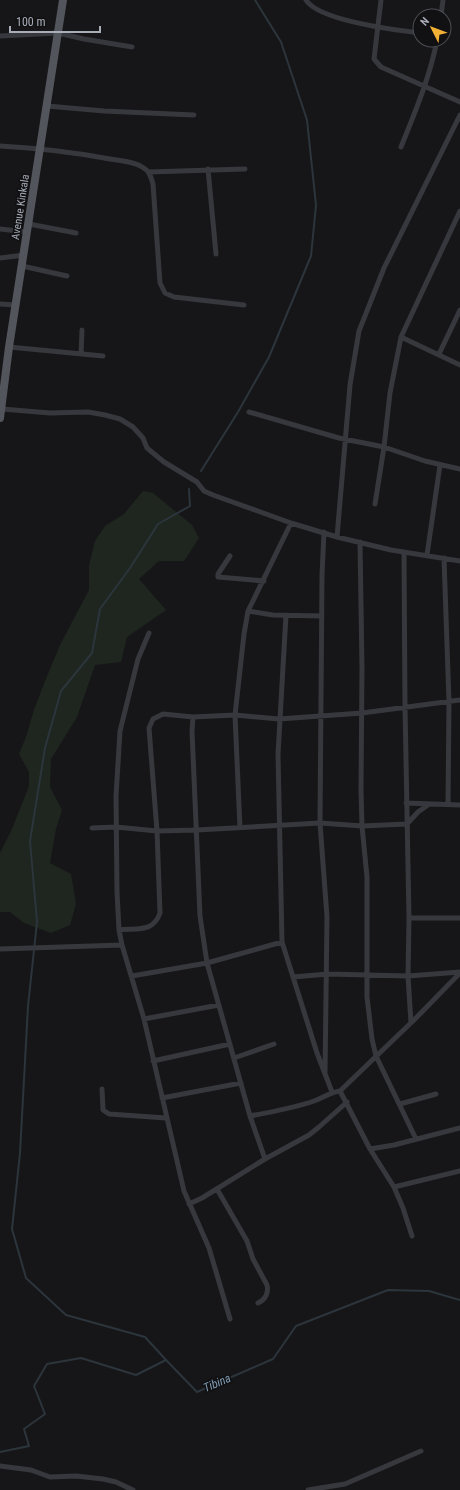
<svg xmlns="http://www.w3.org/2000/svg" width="460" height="1490" viewBox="0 0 460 1490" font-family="'Roboto Condensed',sans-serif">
<rect width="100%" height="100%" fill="#161618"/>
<path fill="#1e261f" d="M143,491L153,493L192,525L199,538L184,561H159L139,579L166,610L127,637L121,662L95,665L77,717L51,759L50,787L62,810L56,829L50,863L71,874L76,904L70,925L51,933L24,923L10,912H0V853L12,829L29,786V772L19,754L26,737L34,710L45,681L60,645L89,590V565L95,541L105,526L124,514Z"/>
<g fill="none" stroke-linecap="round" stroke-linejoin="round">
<path stroke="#2c353c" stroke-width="2" d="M201,471L238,412L269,357L311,256L316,205L307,120L281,42L255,0
M166,1360L145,1337L66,1315L26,1278L12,1229L20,1153L28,1006L37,922L30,841L45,748L61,691L92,653L100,609L130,568L158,524L190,506L189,489
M0,1452L29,1446L24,1429L45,1414L34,1386L47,1364L81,1358L136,1375L166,1360L197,1392L273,1359L296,1326L388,1290L429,1291L460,1300"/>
<path stroke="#37383d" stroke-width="5" d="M306,0C319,21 395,30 420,33
M381,0L374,59L381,67L460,102
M441,16L443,0
M0,36L58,33L84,39L132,47
M47,106L104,111L194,115
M0,146C37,148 73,152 110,159C120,161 133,161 142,167C149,170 151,177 153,184L160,283L165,293L174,297L244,305
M401,147C415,112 430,77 437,40
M208,169L216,254
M148,172L245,169
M29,224L76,233
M0,229L27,232
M0,258L24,255
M22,266L67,276
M0,304L16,305
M401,337L460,365
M9,347L103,356
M81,354L82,330
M439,354L460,310
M2,409L50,413L88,412L105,415L120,419L133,427L143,438L147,448L164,462L197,482L204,491L213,495L291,523L337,537L391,550L460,561
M249,412L339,438L384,447L425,461L460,469
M375,504L384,447L390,393L401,337L460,211
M324,532L322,575L320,823L327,917L325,1074
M337,537L350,385L359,331L384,268L460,115
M360,542L362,668L361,790L362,826L367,877V997L372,1039L376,1056L416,1139
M404,552L405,707L409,918L408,976L411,1023
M427,555L440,465
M230,556L218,574V577L264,581
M444,558L449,702L448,805
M248,611L273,615L322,616
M286,615L278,754L282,942L317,1053L332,1092
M149,633L138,659L120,731L116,796L117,892L119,930L122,945L144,1019L184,1191L209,1248L230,1319
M193,717L192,731L200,916L207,963L250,1116L265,1159
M406,803L460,805
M92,828L116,827L157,831L197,830L320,823L362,826L407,824L418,812L428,805
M240,828L235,715L244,634L248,611L291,523
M409,918H460
M119,930C137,928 153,933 160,913L157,831L149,728L153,719L163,714L193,717L235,715L279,719L362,713L460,700
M0,949L122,945
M132,976L207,963L282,942
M293,977L328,974L408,976L460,972
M144,1019L219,1005
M234,1058L274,1044
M153,1061L230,1044
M102,1089L103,1110L109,1114L166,1118
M340,1091L370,1149L394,1187L403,1208L412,1236
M162,1098L241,1083
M400,1104L436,1094
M250,1116C272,1112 294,1108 314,1101C324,1097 331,1092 340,1091L415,1019L460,973
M370,1149L394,1145L460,1128
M394,1187L460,1171
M217,1189L247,1241L253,1259L267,1285C269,1293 265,1300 258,1303
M189,1204L202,1198L265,1159L309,1135L319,1127L347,1102
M0,1466L31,1470L50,1477L76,1476L103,1479L116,1482L133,1490
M308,1490L345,1484L421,1451"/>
<path stroke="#53555c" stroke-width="8" d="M0,418L9,347L63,0"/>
</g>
<g text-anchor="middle" stroke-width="3.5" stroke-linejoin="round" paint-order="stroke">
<g font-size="11" fill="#a8adb8" stroke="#111113">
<text transform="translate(20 207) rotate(-81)" y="4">Avenue Kinkala</text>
</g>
<g font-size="12" font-style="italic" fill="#7f9bb3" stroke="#111113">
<text transform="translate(217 1383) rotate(-23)" y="4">Tibina</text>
</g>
</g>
<g transform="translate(432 28) rotate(312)"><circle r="19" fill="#111113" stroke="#4d4f55"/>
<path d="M0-3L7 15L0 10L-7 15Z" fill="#f2b134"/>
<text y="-6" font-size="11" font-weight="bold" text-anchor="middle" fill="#a8adb8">N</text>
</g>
<path d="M10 26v6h90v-6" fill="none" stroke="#a8adb8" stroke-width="2"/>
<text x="16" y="26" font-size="12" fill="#a8adb8" stroke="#111113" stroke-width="3" paint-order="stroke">100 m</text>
</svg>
